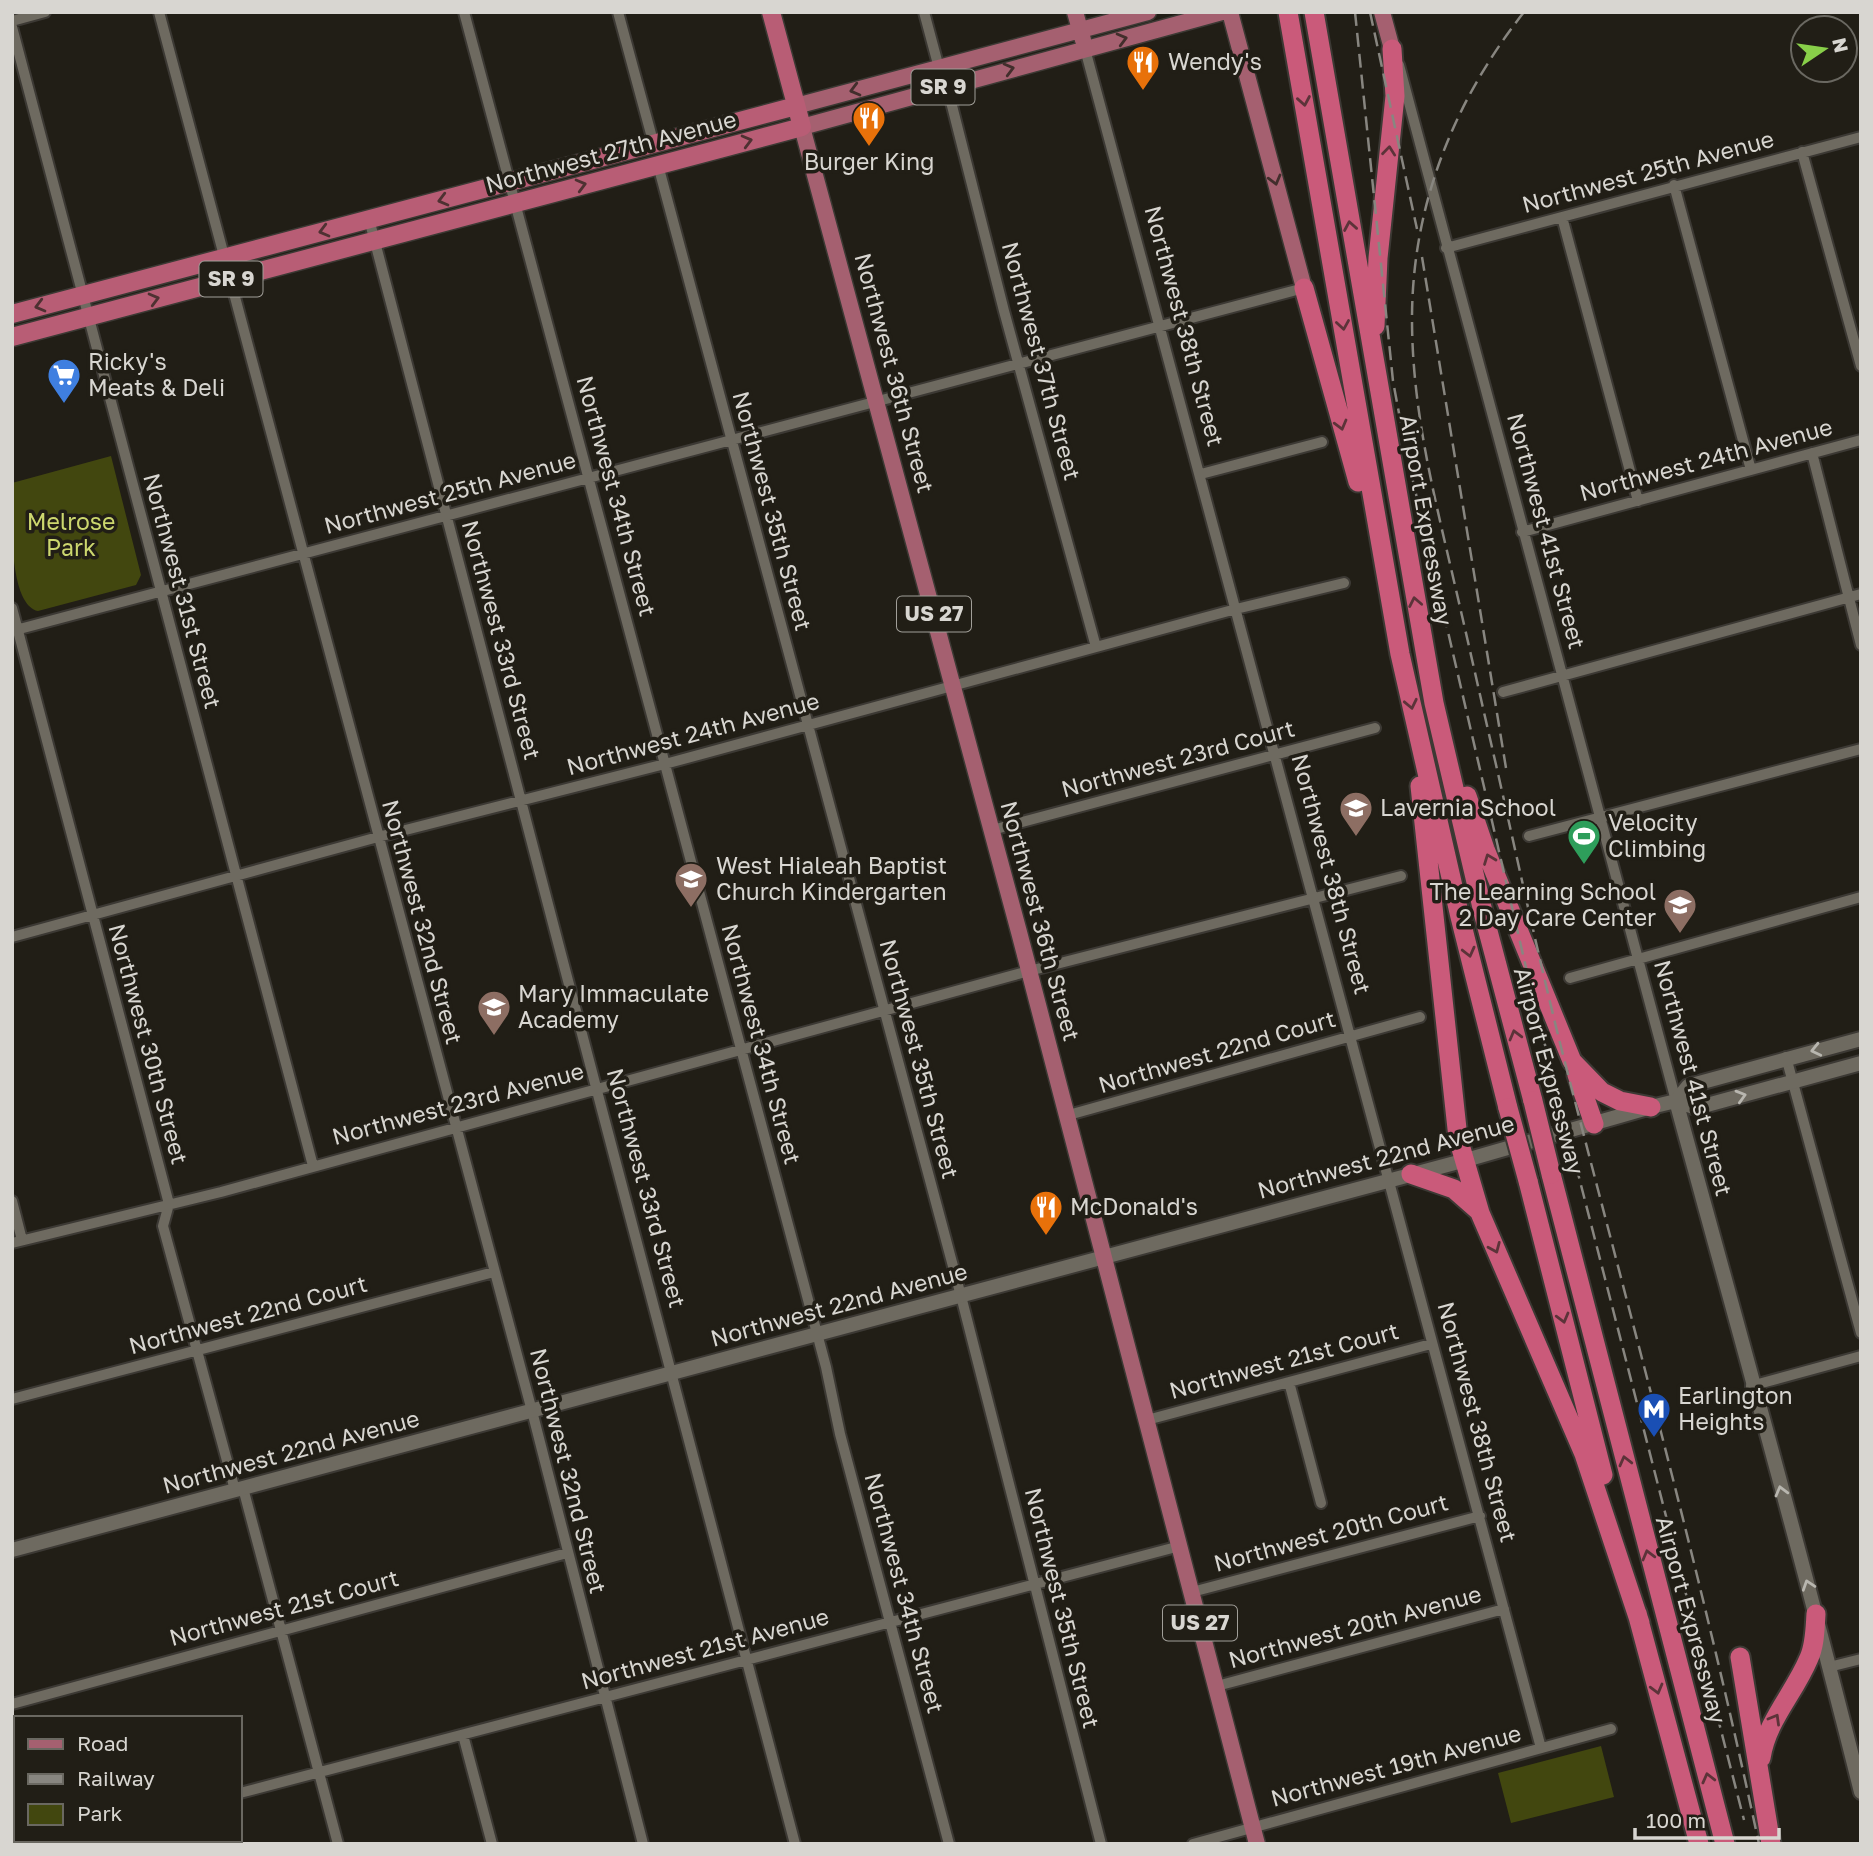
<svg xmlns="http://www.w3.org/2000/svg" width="1873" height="1856" viewBox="0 0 1873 1856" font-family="'Golos Text',sans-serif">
<rect width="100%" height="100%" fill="#211e16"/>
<path fill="#42470f" d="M111,456L141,575L136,585L38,611C7,604 12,510 12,483Z
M1601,1746L1614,1797L1511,1823L1498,1773Z"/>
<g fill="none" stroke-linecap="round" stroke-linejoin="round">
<defs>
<path id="minor" d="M159,12L532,1411L643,1844
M464,12L826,1367L840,1434L949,1844
M618,12L654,145
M924,12L939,68
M12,21L45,12
M12,27L313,1166
M1085,49L1541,1748
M1399,65L1676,1101
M947,86L1004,311L1096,647
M1802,152L1861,366
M658,165L961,1296L1101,1844
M1674,185L1751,470
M1562,217L1638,501
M369,219C507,762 656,1301 795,1844
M1446,248L1861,137
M1812,453L1861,645
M1201,474L1322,442
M1522,532L1861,440
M12,608L169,1204L163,1226L235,1490
M12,631L1304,288
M1503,692L1861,594
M992,830L1375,728
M1529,836L1861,749
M12,937L378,837L665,764L1236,609L1344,583
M1570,978L1861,897
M1786,1057L1861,1333
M1065,1116L1420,1017
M12,1201L22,1240
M12,1243L221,1192L1029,971L1401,876
M1289,1382L1321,1503
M1751,1386L1861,1356
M12,1399L494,1272
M1147,1420L1431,1344
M243,1488L338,1844
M1192,1592L1480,1516
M1829,1667L1861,1659
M1217,1686L1504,1609
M12,1704L567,1553
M463,1735L492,1844
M240,1793L1180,1546
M185,1840L186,1844
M51,1844L64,1840
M1193,1844L1611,1729"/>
<path id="tertiary" d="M12,1769L16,1782
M32,1840L33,1844"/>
<path id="secondary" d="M1676,1101C1739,1331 1803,1560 1861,1792
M1676,1101L1688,1086L1861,1039
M12,1550L1466,1160L1651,1107L1676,1101L1696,1108L1861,1063"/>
<path id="primary" d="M1075,12L1083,40
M1222,12L802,127L1019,932L1257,1844
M1230,12L1304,288
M1382,12L1392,49
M796,106L1148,12"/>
<path id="trunk" d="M12,314L796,106
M12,337L802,127L771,12"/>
<path id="motorway" d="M1288,12L1400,654L1460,917L1508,1108
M1314,12L1434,703L1484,916L1533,1101
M1304,288L1358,482
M1375,326L1378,258L1395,96L1392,49
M1420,786L1458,1138L1480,1213L1584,1454L1640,1623
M1467,796L1485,849L1572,1061L1602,1092L1620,1101L1651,1107
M1577,1075L1594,1124
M1411,1174L1454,1189L1479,1211
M1551,1174L1725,1844
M1528,1181L1603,1475
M1637,1613L1699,1844
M1740,1657L1771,1844
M1761,1758C1767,1720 1794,1694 1809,1658C1815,1645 1815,1629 1816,1614"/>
</defs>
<use href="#minor" stroke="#3c3934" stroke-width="14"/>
<use href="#tertiary" stroke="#3c3934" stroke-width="16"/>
<use href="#secondary" stroke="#3c3934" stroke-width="18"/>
<use href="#primary" stroke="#3c3934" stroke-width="19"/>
<use href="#trunk" stroke="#3c3934" stroke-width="21"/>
<use href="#motorway" stroke="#3c3934" stroke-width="23"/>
<use href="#minor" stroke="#6e6a60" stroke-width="10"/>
<use href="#tertiary" stroke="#6e6a60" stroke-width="12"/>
<use href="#secondary" stroke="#6e6a60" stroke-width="14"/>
<use href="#primary" stroke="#a56070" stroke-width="16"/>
<use href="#trunk" stroke="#b85d75" stroke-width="18"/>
<use href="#motorway" stroke="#ca5a7a" stroke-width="19"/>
<path stroke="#888680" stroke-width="2.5" stroke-dasharray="14 7" stroke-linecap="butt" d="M1355,12L1393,381L1406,451L1534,1002L1744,1820
M1370,12L1417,229
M1524,12C1454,101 1412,205 1412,319C1412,403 1431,483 1450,564C1466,632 1481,700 1497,769C1518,862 1538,955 1561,1047C1629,1312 1702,1576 1759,1844
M1422,257L1506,768"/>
<defs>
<path id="motorway-bridge" d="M1533,1101L1551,1174
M1508,1108L1528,1181"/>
</defs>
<use href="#motorway-bridge" stroke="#3c3934" stroke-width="23" stroke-linecap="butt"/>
<use href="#motorway-bridge" stroke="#ca5a7a" stroke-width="19"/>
</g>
<defs><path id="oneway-chevron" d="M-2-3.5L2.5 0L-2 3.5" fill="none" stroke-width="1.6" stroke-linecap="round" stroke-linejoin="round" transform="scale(1.75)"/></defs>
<g stroke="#422e2c">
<use href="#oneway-chevron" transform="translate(1122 39) rotate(-15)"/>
<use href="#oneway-chevron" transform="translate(1009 69) rotate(-15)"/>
<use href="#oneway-chevron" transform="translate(855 90) rotate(165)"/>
<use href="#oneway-chevron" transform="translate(1275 180) rotate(75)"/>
</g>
<g stroke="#5c3339">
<use href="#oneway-chevron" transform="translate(1304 101) rotate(80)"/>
<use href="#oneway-chevron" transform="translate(1389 151) rotate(-84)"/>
<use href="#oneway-chevron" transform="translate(1350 226) rotate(-100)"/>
<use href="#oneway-chevron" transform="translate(1343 325) rotate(81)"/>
<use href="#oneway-chevron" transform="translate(1341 425) rotate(75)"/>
<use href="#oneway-chevron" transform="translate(1415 602) rotate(-101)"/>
<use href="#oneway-chevron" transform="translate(1411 704) rotate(78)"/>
<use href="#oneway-chevron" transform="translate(1489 859) rotate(-111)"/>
<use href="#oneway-chevron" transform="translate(1469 952) rotate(76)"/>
<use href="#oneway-chevron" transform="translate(1515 1035) rotate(-105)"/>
<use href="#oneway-chevron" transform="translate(1495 1248) rotate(67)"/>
<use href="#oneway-chevron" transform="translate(1563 1318) rotate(75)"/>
<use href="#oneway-chevron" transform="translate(1625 1461) rotate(-104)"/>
<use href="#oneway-chevron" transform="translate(1648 1555) rotate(-105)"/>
<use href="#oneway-chevron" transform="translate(1657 1689) rotate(75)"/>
<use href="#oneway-chevron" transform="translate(1775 1719) rotate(-60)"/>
<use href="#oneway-chevron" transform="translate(1708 1778) rotate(-104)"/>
</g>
<g stroke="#4e3132">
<use href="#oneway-chevron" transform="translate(747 141) rotate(-15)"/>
<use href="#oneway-chevron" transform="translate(581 185) rotate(-15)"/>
<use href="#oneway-chevron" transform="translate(443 200) rotate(165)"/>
<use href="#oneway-chevron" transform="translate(324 231) rotate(165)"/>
<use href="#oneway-chevron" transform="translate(154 299) rotate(-15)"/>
<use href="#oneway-chevron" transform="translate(40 306) rotate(165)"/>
</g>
<g stroke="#b8b6af">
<use href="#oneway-chevron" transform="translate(1816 1050) rotate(167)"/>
<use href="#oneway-chevron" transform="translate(1741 1096) rotate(-16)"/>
<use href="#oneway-chevron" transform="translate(1781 1491) rotate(-105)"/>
<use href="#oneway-chevron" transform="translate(1808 1585) rotate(-108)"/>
</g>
<defs>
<symbol id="restaurant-pin" viewBox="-11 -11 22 30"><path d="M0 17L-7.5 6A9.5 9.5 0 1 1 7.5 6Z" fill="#e8710a" stroke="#211e16"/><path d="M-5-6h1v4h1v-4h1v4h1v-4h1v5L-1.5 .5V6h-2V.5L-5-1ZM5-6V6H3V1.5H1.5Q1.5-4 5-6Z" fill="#fff"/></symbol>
<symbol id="supermarket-pin" viewBox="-11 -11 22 30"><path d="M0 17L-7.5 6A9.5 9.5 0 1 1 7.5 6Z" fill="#3f7fe0" stroke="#211e16"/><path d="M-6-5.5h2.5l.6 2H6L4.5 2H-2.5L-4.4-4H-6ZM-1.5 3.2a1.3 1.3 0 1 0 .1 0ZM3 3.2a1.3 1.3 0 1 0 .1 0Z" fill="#fff"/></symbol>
<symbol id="school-pin" viewBox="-11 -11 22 30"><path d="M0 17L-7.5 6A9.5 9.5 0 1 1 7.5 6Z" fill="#8d6e63" stroke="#211e16"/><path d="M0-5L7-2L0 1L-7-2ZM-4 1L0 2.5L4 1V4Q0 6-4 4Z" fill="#fff"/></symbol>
<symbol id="stadium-pin" viewBox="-11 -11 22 30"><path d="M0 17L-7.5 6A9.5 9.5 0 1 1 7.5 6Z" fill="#2e9e5b" stroke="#211e16"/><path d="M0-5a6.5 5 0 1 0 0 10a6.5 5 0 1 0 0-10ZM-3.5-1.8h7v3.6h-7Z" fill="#fff"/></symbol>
<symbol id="metro-pin" viewBox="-11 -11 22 30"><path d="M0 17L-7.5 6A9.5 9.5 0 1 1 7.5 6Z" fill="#1a4fb4" stroke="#211e16"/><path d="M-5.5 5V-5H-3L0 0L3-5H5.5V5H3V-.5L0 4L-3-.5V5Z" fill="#fff"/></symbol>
</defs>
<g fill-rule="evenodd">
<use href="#restaurant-pin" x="1124" y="43" width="38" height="52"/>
<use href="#restaurant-pin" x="850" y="99" width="38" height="52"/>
<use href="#supermarket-pin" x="45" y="356" width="38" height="52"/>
<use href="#school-pin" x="1337" y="789" width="38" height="52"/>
<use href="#stadium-pin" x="1565" y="817" width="38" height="52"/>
<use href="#school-pin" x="672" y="860" width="38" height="52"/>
<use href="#school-pin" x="1661" y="886" width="38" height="52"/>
<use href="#school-pin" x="475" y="988" width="38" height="52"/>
<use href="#restaurant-pin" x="1027" y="1188" width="38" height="52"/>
<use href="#metro-pin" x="1635" y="1390" width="38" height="52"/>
</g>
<g text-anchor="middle" stroke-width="7" stroke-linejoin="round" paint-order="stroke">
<g fill="#211e16" stroke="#a19f99" stroke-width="2">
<rect x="911.5" y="69.5" width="63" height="35" rx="5"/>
<rect x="199.5" y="261.5" width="63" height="35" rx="5"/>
<rect x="897" y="596.5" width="74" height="35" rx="5"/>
<rect x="1163" y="1605.5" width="74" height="35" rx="5"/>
</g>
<g font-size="21" font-weight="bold" fill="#d8d6d1">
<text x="943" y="94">SR 9</text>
<text x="231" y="286">SR 9</text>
<text x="934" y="621">US 27</text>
<text x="1200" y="1630">US 27</text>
</g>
<g font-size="23" fill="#d8d6d1" stroke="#211e16" text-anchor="start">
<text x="1168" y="70">Wendy's</text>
<text x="869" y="170" text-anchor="middle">Burger King</text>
<text x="88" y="370">Ricky's<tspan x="88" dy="26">Meats &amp; Deli</tspan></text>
<text x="1380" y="816">Lavernia School</text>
<text x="1608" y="831">Velocity<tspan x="1608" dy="26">Climbing</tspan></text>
<text x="716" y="874">West Hialeah Baptist<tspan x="716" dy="26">Church Kindergarten</tspan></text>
<text x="1656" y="900" text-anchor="end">The Learning School<tspan x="1656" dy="26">2 Day Care Center</tspan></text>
<text x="518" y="1002">Mary Immaculate<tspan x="518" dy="26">Academy</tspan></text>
<text x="1070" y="1215">McDonald's</text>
<text x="1678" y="1404">Earlington<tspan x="1678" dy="26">Heights</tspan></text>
</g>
<g font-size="23" fill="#d8d6d1" stroke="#211e16">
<text transform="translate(611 152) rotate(-15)" y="8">Northwest 27th Avenue</text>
<text transform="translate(1648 172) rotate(-15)" y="8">Northwest 25th Avenue</text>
<text transform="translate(1184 326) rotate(75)" y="8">Northwest 38th Street</text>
<text transform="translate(1041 361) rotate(75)" y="8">Northwest 37th Street</text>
<text transform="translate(894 373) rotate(75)" y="8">Northwest 36th Street</text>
<text transform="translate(1706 460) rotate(-15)" y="8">Northwest 24th Avenue</text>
<text transform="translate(450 493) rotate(-15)" y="8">Northwest 25th Avenue</text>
<text transform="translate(616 496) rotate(75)" y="8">Northwest 34th Street</text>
<text transform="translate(772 511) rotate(75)" y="8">Northwest 35th Street</text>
<text transform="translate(1426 520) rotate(80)" y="8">Airport Expressway</text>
<text transform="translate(1546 531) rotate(75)" y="8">Northwest 41st Street</text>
<text transform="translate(182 591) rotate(75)" y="8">Northwest 31st Street</text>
<text transform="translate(501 640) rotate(75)" y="8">Northwest 33rd Street</text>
<text transform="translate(693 734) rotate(-15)" y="8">Northwest 24th Avenue</text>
<text transform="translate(1178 759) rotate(-15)" y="8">Northwest 23rd Court</text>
<text transform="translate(1331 874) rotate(75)" y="8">Northwest 38th Street</text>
<text transform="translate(1040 921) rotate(75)" y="8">Northwest 36th Street</text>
<text transform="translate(422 922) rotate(75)" y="8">Northwest 32nd Street</text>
<text transform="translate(148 1044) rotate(75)" y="8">Northwest 30th Street</text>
<text transform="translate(761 1044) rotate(75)" y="8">Northwest 34th Street</text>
<text transform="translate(1217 1052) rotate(-16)" y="8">Northwest 22nd Court</text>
<text transform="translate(919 1059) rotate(75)" y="8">Northwest 35th Street</text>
<text transform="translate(1549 1071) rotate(75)" y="8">Airport Expressway</text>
<text transform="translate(1693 1078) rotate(75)" y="8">Northwest 41st Street</text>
<text transform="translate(458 1104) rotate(-15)" y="8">Northwest 23rd Avenue</text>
<text transform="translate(1386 1157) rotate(-15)" y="8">Northwest 22nd Avenue</text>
<text transform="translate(646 1188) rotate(75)" y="8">Northwest 33rd Street</text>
<text transform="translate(839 1305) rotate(-15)" y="8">Northwest 22nd Avenue</text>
<text transform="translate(248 1315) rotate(-15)" y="8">Northwest 22nd Court</text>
<text transform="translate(1284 1361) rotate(-15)" y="8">Northwest 21st Court</text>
<text transform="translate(1477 1422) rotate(75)" y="8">Northwest 38th Street</text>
<text transform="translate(291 1452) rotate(-15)" y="8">Northwest 22nd Avenue</text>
<text transform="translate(568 1471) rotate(76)" y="8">Northwest 32nd Street</text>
<text transform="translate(1331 1533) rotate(-15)" y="8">Northwest 20th Court</text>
<text transform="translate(904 1593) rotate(75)" y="8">Northwest 34th Street</text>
<text transform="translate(284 1608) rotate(-15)" y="8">Northwest 21st Court</text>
<text transform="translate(1062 1608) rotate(76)" y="8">Northwest 35th Street</text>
<text transform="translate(1691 1620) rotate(75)" y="8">Airport Expressway</text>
<text transform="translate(1355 1627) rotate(-15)" y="8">Northwest 20th Avenue</text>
<text transform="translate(705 1649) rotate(-15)" y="8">Northwest 21st Avenue</text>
<text transform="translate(1396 1766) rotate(-15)" y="8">Northwest 19th Avenue</text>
</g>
<g font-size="23" fill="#ccd76e" stroke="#211e16">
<text x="71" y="530">Melrose<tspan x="71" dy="26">Park</tspan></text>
</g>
</g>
<rect width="1873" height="1856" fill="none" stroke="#d8d6d1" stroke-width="28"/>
<rect x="14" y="1716" width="228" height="126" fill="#211e16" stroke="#6a6861" stroke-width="2"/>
<rect x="28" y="1739" width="35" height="10" fill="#a56070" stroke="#6a6861" stroke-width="2"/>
<text x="77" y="1751" font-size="21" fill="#d8d6d1">Road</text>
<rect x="28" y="1774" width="35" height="10" fill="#888680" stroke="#6a6861" stroke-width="2"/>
<text x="77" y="1786" font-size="21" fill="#d8d6d1">Railway</text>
<rect x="28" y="1804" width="35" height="21" fill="#42470f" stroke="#6a6861" stroke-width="2"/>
<text x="77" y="1821" font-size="21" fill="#d8d6d1">Park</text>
<g transform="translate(1824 49) rotate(77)"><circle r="33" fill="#211e16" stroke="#6a6861" stroke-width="2"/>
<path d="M0-5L12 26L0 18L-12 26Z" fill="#88cf49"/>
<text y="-10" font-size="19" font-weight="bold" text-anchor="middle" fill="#d8d6d1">N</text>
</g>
<path d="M1635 1828v10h144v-10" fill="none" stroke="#d8d6d1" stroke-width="3.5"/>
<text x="1646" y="1828" font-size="21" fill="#d8d6d1" stroke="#211e16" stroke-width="5" paint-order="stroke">100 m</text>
</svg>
